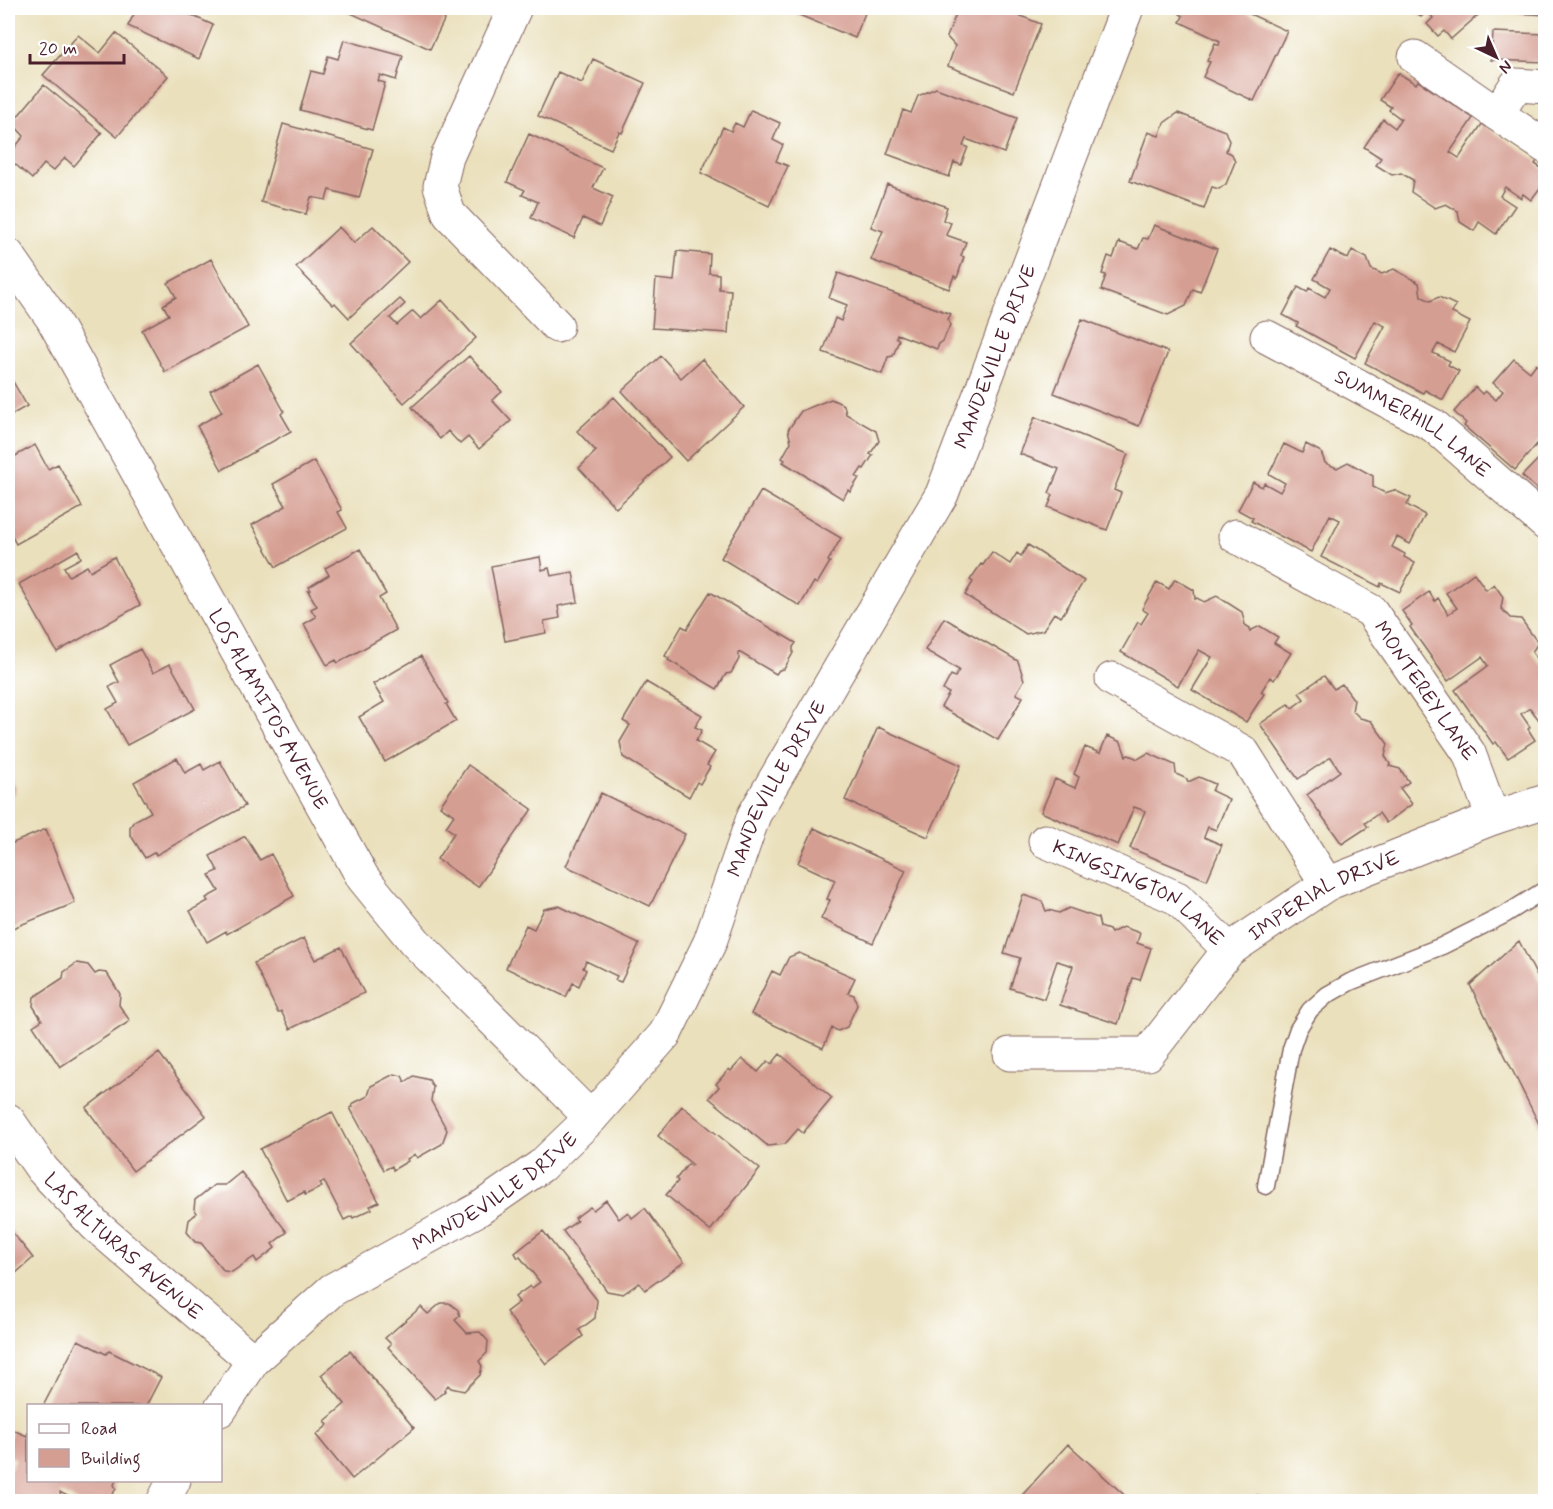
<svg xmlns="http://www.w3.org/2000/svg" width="1553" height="1509" viewBox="0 0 1553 1509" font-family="Mynerve,sans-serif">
<rect width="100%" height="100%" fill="#fff"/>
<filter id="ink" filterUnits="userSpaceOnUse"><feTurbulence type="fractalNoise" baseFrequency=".0167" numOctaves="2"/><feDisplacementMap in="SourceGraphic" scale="12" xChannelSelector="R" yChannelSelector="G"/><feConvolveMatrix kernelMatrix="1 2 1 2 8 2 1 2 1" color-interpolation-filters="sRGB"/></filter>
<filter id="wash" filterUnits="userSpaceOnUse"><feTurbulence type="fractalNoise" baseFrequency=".008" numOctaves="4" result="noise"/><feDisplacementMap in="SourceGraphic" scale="24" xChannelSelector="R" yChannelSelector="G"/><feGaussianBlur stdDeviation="1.35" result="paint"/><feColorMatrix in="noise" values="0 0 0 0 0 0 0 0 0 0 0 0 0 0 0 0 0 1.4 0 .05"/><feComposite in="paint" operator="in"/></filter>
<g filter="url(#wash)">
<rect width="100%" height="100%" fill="#eae0bc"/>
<g id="blocks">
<path fill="#d59e92" d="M137,8H188L186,13L213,25L199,59L128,26Z
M345,8H450L430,49L344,10Z
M782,8H867L855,38Z
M970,8H1000L1041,24L1014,92L948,66L955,46L947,37L956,14L969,12Z
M1183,8H1237L1287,31L1254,101L1203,77L1210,62L1207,61L1215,43L1219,45L1220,41L1180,22L1183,16L1180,14Z
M1413,8H1486L1451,39L1444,31L1438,36L1427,24L1433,18L1428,11L1421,17Z
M1500,8H1546V15L1500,12Z
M1493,32L1546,34V62L1491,60Z
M116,33L168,76L117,137L43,75L78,35L100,53Z
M344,40L403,56L396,80L380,75L378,81L385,83L372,130L300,110L311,71L323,74L328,56L338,59Z
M593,59L645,83L622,133L619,132L611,149L538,116L558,72L582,83Z
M1398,73L1416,84L1418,81L1473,118L1450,152L1459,158L1482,124L1537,161L1535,164L1546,171V180L1531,200L1523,194L1521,198L1505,187L1500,196L1515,206L1496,234L1479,222L1474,231L1460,222L1458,211L1446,204L1435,208L1411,192L1413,180L1401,173L1392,175L1376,165L1381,158L1364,147L1383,119L1395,128L1401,119L1389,110L1391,107L1380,100Z
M44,85L102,133L74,166L65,158L53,171L44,164L32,179L8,158V156L24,136L12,123Z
M936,88L1017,118L1004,153L966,139L963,146L968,147L961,165L954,162L949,177L887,154L903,110L911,113L918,96Z
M751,110L780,123L773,140L783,145L776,161L788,166L769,206L701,173L723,127L731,131L735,123L743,127Z
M1178,113L1225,131L1229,141L1226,151L1232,154L1235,162L1226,184L1219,189L1212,187L1204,209L1130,181L1148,132L1159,136L1164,123Z
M283,124L373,149L359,198L329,190L326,200L311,197L306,214L261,202Z
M529,134L603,168L593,188L613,197L600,226L583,218L574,238L531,218L538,202L522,195L525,190L507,182Z
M887,184L947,207L943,220L951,223L946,235L966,242L961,256L964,257L957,278L954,276L949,289L871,260L883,231L871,227Z
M1154,225L1217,249L1200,292L1193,289L1186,306L1168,315L1101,290L1106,275L1102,274L1108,256L1113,258L1119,242L1138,249L1143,238L1148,239Z
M373,226L408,262L349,318L335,303L333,305L296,267L339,227L354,243Z
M1330,250L1348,259L1352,250L1367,258L1371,269L1382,274L1394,269L1419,283L1421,296L1430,301L1439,297L1456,305L1452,313L1470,322L1454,352L1438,344L1433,353L1450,361L1448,365L1459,371L1443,400L1425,390L1423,393L1365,363L1385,326L1375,321L1355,358L1296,326L1298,323L1283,315L1298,287L1307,292L1309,288L1325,297L1330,288L1314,279Z
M677,251L710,254L709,273L719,274V289L731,290L728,333L652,328L656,279L674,281Z
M211,259L248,327L165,372L142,330L169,315L163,305L176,297L168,283Z
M838,273L951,314L948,319L950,325L943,341L939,344L937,349L897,334L896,337L899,340L893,356L888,357L882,374L823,352L835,318L841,321L847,305L829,298Z
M400,299L405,304L390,318L397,325L413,311L421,319L442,300L476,338L404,403L351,343Z
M1082,319L1168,352L1139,426L1054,393Z
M469,356L502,392L492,400L511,421L479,449L468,437L460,444L448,431L440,439L412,407Z
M661,356L681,378L702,359L744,407L686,461L622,391Z
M1514,359L1530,372L1536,364L1546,372V442L1542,438L1515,470L1464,426L1466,423L1454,412L1475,387L1482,394L1485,391L1496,400L1503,391L1493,383Z
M258,364L284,411L281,414L291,431L222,470L197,426L222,412L210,391Z
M8,373L27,406L8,417Z
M614,397L670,457L616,508L579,468L596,451L577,431Z
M831,399L844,405L846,414L876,431L879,441L870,454L873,455L864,469L862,468L856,477L859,478L850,492L848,490L843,499L783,462L785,460L782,458L791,442L788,430L801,411Z
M1035,417L1128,454L1114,490L1121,493L1107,530L1048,507L1053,495L1049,493L1059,469L1020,454Z
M1284,444L1302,453L1306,444L1321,452L1325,463L1337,468L1348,462L1373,476V487L1385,493L1394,490L1411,498L1407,505L1425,515L1410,544L1397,537L1392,547L1405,554L1404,557L1415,563L1400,592L1381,583L1380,587L1321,557L1340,520L1330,515L1311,552L1251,521L1253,518L1238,510L1253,482L1262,487L1264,483L1280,492L1285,483L1269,474Z
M35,445L48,469L58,464L82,507L16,544L8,529V460Z
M1546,451V497L1522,476Z
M314,461L342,510L338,512L347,528L276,567L252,525L286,506L273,484Z
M761,491L841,538L828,561L830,562L817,584L814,582L800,606L721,558Z
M1028,545L1084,581L1061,617L1054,613L1043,630L1026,634L965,595L973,582L970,580L981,564L983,565L992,552L1010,564L1017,553L1021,556Z
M360,549L386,594L379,598L396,630L338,663L336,660L327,665L304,624L316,617L311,609L317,606L308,591L311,590L309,587L329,575L325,568Z
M78,550L81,558L64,567L69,576L87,566L90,571L114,557L140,605L57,652L19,584Z
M540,557L542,570L549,568L551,576L573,572L578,602L558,606L560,618L544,621L546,633L505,641L491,566Z
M1474,573L1486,590L1494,584L1503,597L1501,608L1510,618L1521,619L1538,643L1532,652L1540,664H1546V716L1539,720L1530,708L1521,714L1530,727L1528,729L1535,740L1508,758L1496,742L1493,744L1455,690L1488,666L1482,657L1448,681L1410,627L1412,625L1402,611L1429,592L1435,601L1438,598L1448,614L1457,608L1446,593Z
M1175,579L1194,590L1195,599L1197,598L1204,602L1217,596L1242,612L1245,625L1250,628V631L1260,626L1278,637L1274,643L1291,653L1274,680L1270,677L1261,692L1264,694L1246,722L1192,690L1212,657L1199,650L1178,686L1121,652L1138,622L1141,624L1148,613L1142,609L1157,582L1169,589Z
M710,592L796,643L793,647V653L784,669L779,670L776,674L739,652L738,654L739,659L731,673L726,674L717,689L668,660L669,658L665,656L682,626L687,629Z
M944,618L1018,661L1024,680L1016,694L1023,697L998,740L941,707L949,693L943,690L951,675L955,677L959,670L925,650Z
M140,649L153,673L170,664L195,709L127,745L107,709L118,703L109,687L119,682L110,665Z
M421,656L448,703L446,704L456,721L385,762L359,717L384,702L373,684Z
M1324,676L1334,689L1342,684L1354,700L1352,711L1354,712L1360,718L1371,721L1388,744L1385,756L1390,764L1389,766L1400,769L1409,782L1400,788L1412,804L1386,823L1379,813L1365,823L1368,827L1342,844L1307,795L1340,771L1331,757L1298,779L1260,724L1289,704L1292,708L1304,699L1299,693Z
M646,682L702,715L695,727L702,730L696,741L715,752L707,765L710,767L700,784L697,782L689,797L623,757L620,742L630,725L623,721Z
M878,727L961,765L928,837L845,800Z
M1107,736L1121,742L1126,756L1129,755L1138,759L1148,753L1175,765L1176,774L1187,779L1188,782L1199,777L1215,784L1212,791L1229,799L1216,830L1208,827L1204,837L1222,845L1207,880L1130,848L1145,811L1134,807L1118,845L1041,812L1055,779L1075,788L1079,777L1074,774L1085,747L1100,753Z
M177,758L185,773L201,764L204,770L220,761L245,806L156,855L155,852L145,858L130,834V827L134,821L151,812L134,782Z
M8,761L10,767L9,773L16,789L14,790L15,793L8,797Z
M468,765L532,809L478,887L437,859L454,833L446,827L454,815L440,806Z
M601,793L685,834L650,906L566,866Z
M814,828L906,870L873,943L821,919L830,900L827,899L835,880L798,863Z
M46,829L75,903L8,930V845Z
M245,836L260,860L271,854L294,896L227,934L226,931L207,942L190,911L208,901L206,898L219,891L209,875L218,871L210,856Z
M1023,895L1042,901L1046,911L1049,910L1059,913L1069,908L1098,918L1100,927L1109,930L1111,933L1123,927L1140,933L1137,943L1151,948L1140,980L1133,978L1118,1024L1060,1005L1073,966L1057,961L1044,999L1010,988L1020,958L1004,953Z
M559,906L639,944L621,982L615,980L617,976L586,961L583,968L586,970L579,986L573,983L566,997L506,968L526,925L534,929L544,909Z
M304,938L315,960L341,947L364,993L290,1029L281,1011L278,1013L254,963Z
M1519,941L1546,994V1138L1470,985Z
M799,953L855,978L848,993L854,995L857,1005L847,1027L838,1031L832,1028L823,1048L751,1014L772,971L780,975L789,957Z
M77,963L88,965L95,974L99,972L107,973L120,994L119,1005L130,1021L60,1067L33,1026L42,1020L33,1006L34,997L63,978L64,972Z
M159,1053L206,1116L133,1171L86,1108Z
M780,1054L832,1098L803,1133L798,1129L785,1144L768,1146L709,1098L719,1087L716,1084L729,1069L731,1071L742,1059L758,1072L768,1061L772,1064Z
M394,1074L402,1076L405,1082L414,1076L429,1080L433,1087L431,1101L447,1130L442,1144L417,1158L415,1154L407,1159L408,1161L393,1170L392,1166L384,1170L350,1108L353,1107L352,1104L368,1096L371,1086Z
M682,1106L760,1169L710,1231L666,1195L678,1181L676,1179L688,1164L691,1166L693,1165L658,1136Z
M332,1112L379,1202L370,1206L372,1209L353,1218L352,1216L344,1220L324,1181L320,1183L322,1187L305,1195L304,1192L287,1201L260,1149Z
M241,1172L287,1232L272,1244L275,1248L257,1262L254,1257L232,1272L224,1271L201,1243L195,1242L187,1232L189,1220L197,1213L194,1209L195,1200L214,1185H225Z
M606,1200L619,1219L628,1212L632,1218L645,1208L684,1262L645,1290L639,1283L623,1294L607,1291L563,1231L577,1221L575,1218L590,1207L593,1210Z
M8,1227L33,1258L8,1280Z
M543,1231L597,1300L595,1318L579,1330L583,1336L546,1364L506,1312L519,1302L515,1297L530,1286L532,1288L540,1282L520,1257L518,1258L515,1253Z
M441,1303H449L458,1310L460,1316L455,1320L467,1333L480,1332L488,1341L487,1353L479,1361L482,1366L480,1375L464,1391L451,1388L448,1385L444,1390L445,1391L435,1399L388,1347L391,1344L385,1338L421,1307L428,1314Z
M78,1340L106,1354L109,1351L161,1377L146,1406H43Z
M350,1351L414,1428L352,1479L316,1435L328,1425L325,1421L345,1404L321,1375Z
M13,1430L27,1436L28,1432V1480H116L114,1485L116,1488L109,1502H79L60,1492L61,1499L60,1502H8V1470L9,1471L16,1459L8,1455V1441Z
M1068,1444L1132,1502H1016Z
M263,1495L280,1501V1502H261Z
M1258,1495L1265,1502H1251Z"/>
</g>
</g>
<g filter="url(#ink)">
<use href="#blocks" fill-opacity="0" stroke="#82635e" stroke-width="1.5"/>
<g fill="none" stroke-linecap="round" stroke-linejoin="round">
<defs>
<path id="lane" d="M1266,1186L1291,1049L1298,1029L1310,1010L1327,995L1350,982L1442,946L1506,914L1546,889"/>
<g id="street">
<path d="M515,8L447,157L440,186L449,214L557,326"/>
<path d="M1415,57L1497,114"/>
<path d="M1546,87L1516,85L1497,114L1546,147"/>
<path id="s1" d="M8,255L52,318L363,878L415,942L591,1118"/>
<path id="s2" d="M1267,337L1434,426L1546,524"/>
<path id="s3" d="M1235,536L1371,611L1469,753L1493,818"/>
<path d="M1112,679L1243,752L1327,884"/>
<path id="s4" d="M1045,841L1177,898L1229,950"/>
<path id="s5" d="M1010,1054H1148L1229,950L1327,884L1493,818L1546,801"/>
<path id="s6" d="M8,1120L42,1169L95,1225L253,1361"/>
<path id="s7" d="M220,1410L253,1361L332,1290L479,1209L541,1166L591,1118L665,1034L710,942L754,815L942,494L1127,8"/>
<path d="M163,1502L174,1480"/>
</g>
</defs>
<use href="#lane" stroke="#82635e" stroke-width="19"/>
<use href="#street" stroke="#82635e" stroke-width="35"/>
<use href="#lane" stroke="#fff" stroke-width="16"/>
<use href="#street" stroke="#fff" stroke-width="33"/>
</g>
</g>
<g text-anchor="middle" stroke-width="4.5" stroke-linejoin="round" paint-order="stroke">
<g font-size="20" fill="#4a1f2b" stroke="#fff">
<text dy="7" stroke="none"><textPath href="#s7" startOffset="1346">MANDEVILLE DRIVE</textPath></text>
<text dy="7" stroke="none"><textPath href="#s2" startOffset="170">SUMMERHILL LANE</textPath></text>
<text dy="7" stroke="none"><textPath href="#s3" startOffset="252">MONTEREY LANE</textPath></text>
<text dy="7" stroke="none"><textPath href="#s1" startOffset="524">LOS ALAMITOS AVENUE</textPath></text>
<text dy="7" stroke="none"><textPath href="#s7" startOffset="860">MANDEVILLE DRIVE</textPath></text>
<text dy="7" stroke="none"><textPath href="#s4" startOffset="108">KINGSINGTON LANE</textPath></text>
<text dy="7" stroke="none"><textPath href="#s5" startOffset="380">IMPERIAL DRIVE</textPath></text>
<text dy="7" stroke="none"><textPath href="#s7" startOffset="356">MANDEVILLE DRIVE</textPath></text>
<text dy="7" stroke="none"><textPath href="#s6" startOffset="172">LAS ALTURAS AVENUE</textPath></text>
</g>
</g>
<rect width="1553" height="1509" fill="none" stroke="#fff" stroke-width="30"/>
<rect x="27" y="1404" width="195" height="78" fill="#ffffff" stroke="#b7a5aa" stroke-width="1.5"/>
<rect x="39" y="1424" width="30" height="9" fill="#ffffff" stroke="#b7a5aa" stroke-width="1.5"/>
<text x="81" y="1434" font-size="18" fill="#4a1f2b">Road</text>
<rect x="39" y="1449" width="30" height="18" fill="#d59e92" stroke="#b7a5aa" stroke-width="1.5"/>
<text x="81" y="1464" font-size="18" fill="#4a1f2b">Building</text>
<g transform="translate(1496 57) rotate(136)" stroke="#ffffff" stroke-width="4.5" paint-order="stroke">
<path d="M0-4.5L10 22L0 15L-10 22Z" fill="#4a1f2b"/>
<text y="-9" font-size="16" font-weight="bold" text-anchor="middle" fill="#4a1f2b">N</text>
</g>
<path d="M30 54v9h94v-9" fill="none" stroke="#4a1f2b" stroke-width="3"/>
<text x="39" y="54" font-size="18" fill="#4a1f2b" stroke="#ffffff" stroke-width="4.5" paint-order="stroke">20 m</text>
</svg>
